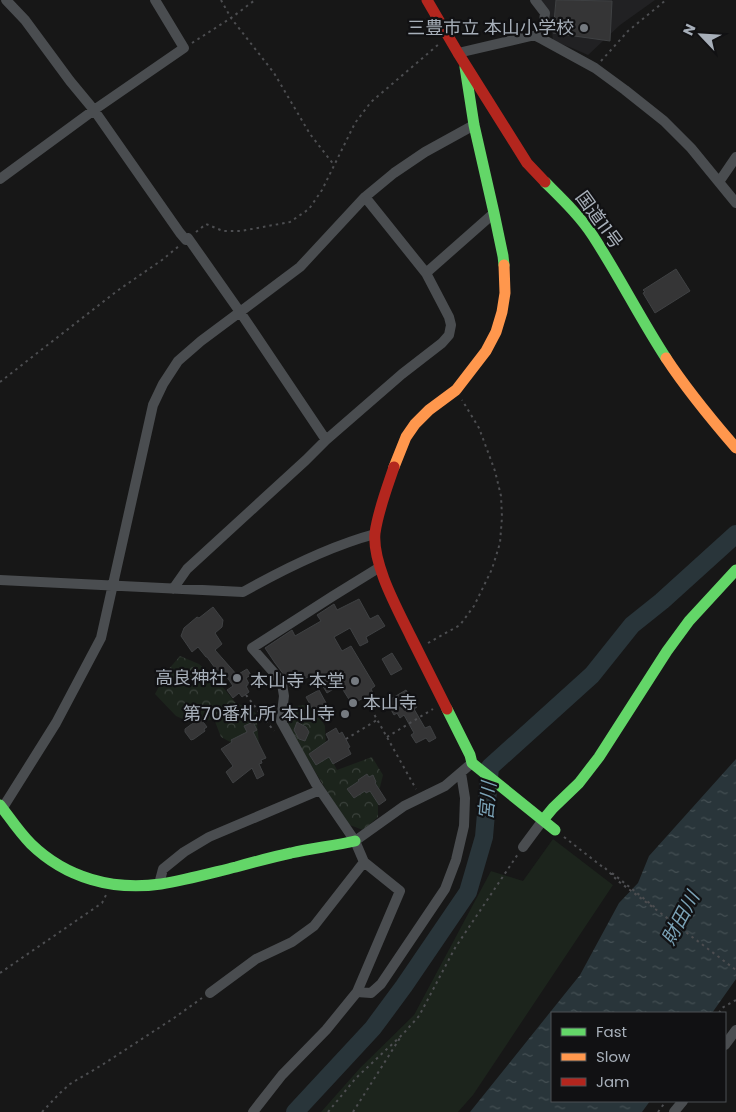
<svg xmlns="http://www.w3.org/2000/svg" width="736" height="1112" viewBox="0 0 736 1112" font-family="Poppins,'Noto Sans JP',sans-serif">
<defs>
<pattern id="forest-crowns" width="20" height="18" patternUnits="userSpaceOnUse" patternTransform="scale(1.25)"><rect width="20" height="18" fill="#1c241c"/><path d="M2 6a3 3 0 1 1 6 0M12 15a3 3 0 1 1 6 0" fill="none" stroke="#3a413b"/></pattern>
<pattern id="water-ripples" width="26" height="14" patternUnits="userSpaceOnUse" patternTransform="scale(1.25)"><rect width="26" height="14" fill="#29353a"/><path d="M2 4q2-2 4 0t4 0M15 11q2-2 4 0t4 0" fill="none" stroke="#455054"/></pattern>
</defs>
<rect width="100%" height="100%" fill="#171717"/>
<path fill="#212123" d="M541,0H655L620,25L588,55L572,48L553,41L552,32L551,18Z"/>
<path fill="#1c241c" d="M553,839L613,885L473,1095L458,1112H321L360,1068L414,1015L491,871L523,881Z"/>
<path fill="url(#forest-crowns)" d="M180,656L199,664L217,680L235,702L256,713L259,744L245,750L221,737L214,719L194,724L176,716L155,694L167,671Z
M312,704L325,726L326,748L337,770L372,757L383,775L378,795V817L363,830L347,824L285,722L288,707Z"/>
<path fill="url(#water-ripples)" d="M736,759V979L712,1013H552V1101H650L642,1112H470L580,975L619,903L638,883L649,856Z"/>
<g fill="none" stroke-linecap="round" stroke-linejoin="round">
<path stroke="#29353a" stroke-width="18" d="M295,1112L373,1028L404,986L468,892L484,837L490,767L592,675L632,625L662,601L736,534"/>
</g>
<path fill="#353536" stroke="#3f4143" d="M556,0L612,1L610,41L553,33Z
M676,269L690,291L655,313L643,293L645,292L643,290Z
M359,599L370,619L378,615L385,626L366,637L368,642L360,646L350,628L334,637L342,651L351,646L375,686L371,689L373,693L356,702L355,699L350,701L340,685L327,693L315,673L290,687L288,680L275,663L265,648L292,630L295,636L321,621L317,615L334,604L337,610Z
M213,607L223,620L222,627L215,633L222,644L215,650L237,675L247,669L251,675L246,678L249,684L246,686L249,692L242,697L239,693L233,698L227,690L233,686L225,674L220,675L207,657H206L198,647L192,652L181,636L184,628L197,617L199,618Z
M392,653L402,669L391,675L382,659Z
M319,690L326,703L313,710L306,697Z
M406,690L417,707L414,709L425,728L430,726L436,738L429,742L426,738L416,743L411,735L414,733L404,715L400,718L397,713L394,715L389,706L391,704L389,700Z
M200,718L207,727L204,729L205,731L194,739L191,740L185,732V729Z
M253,722L257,730L253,732L266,758L261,760L262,763L259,764L264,775L257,779L252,768L233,783L226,772L233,766L221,749L232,742L231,740L247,732L244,726Z
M297,722L306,727L309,732L305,741L299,739L294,730Z
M336,728L339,734L342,732L350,747L348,748L351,754L333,764L329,757L316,765L309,754L329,740L326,734Z
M367,774L369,777L373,775L376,782L375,783L386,800L379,805L370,791L366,793L365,791L354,798L347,789L359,781L358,780Z"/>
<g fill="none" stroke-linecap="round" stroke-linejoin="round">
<path stroke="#4d4e51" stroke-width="2" stroke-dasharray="2.5 4" stroke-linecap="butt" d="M221,0L231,18L274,73L310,134L334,165
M192,43L231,18L255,0
M601,61L628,31L666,0
M196,232L206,224L223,231H241L290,222L309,209L322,190L355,123L371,102L439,44
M0,382L117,291L162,260L179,246
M428,643L460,625L474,606L492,569L500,543L502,517L501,496L495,471L479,428L462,400
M246,695L274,731
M365,698L416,789
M387,737L433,709
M346,739L377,720
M564,837L604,868
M605,868L618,881L736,970
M612,873L657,909
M0,973L102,903L106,895
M719,1013L722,1008L736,1000
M42,1112L60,1093L70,1084L102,1065L174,1018L202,998
M328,1112L356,1078L403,1034L419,1016L455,948L518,854
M353,1112L400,1038
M658,1112L666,1101"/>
<path stroke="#4a4d50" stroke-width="10" d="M6,0L25,20L70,81L94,110L180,233L186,240
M535,0L545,13L542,39
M458,53L531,36H536L542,39L595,68L625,90L664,121L691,148L736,203
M0,179L94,110L184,48L155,0
M719,182L736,157
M188,238L240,312L326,440
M426,273L494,213
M0,580L243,592C284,569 330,546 375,534
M173,589L187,569L306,460L326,440L402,374L442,343L449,335L451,325L449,317L426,273L365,197
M2,809L56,723L101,638L153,405L163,384L178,361L201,341L300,267L365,197L394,173L425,152L474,125
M355,841L404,806L445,786L472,763
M523,847L543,820
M159,884L163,869L184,852L209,837L320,790
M357,992L400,891L364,862
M210,993L256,959L292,942L314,926L364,862L355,841L316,784L281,721L284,696L282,684L275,674L252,648L333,596L380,567
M725,1045L736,1030
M253,1112L282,1075L326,1030L357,992L371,993L381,984L445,889L456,860L464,826L465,798L461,773
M674,1112L683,1101"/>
<path stroke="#63d668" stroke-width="11" d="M465,67L474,125L494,213L503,256L504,265
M545,182C562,199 580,216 593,236C619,276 640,318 666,358
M447,709L470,755L472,763L555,830
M0,805C10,818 19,832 31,844C66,878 113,891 161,884C186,880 211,873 236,867C254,862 272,857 291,853C312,848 334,846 355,841
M543,820L553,808L579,783L599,757L667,651L689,621L736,570"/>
<path stroke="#ff974d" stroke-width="11" d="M666,358C687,390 711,419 736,448
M394,467L406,437L415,424L429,410L456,390L486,351L496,332L502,312L505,293L504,265"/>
<path stroke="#b3261e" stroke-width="11" d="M427,0L458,53L527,163L545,182
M394,467C387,488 378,511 375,533C372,564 398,610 411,637C423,661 435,685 447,709"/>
</g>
<g fill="#757a80" stroke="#111113" stroke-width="2">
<circle cx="584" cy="28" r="5"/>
<circle cx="237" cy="678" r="5"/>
<circle cx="355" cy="681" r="5"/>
<circle cx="353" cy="703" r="5"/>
<circle cx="345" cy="714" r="5"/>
</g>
<g text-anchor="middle" stroke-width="4.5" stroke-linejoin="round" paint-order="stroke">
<g font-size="18" fill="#a7afb9" stroke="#111113" text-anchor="end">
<text x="574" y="34">三豊市立 本山小学校</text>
<text x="227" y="684">高良神社</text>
<text x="345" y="687">本山寺 本堂</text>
<text x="363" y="709" text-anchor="start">本山寺</text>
<text x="335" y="720">第70番札所 本山寺</text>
</g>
<g font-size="18" fill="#a7afb9" stroke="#111113">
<text transform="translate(599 220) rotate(54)" y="6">国道11号</text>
</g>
<g font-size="19" font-style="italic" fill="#7ba3b7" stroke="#111113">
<text transform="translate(487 801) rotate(-85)" y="7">宮川</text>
<text transform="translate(680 918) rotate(-62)" y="7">財田川</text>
</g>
</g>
<rect x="551" y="1012" width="175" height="90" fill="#111113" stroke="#4d5055"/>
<rect x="561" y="1028" width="25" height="8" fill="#63d668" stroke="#4d5055"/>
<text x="596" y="1037" font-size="15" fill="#a7afb9">Fast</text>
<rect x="561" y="1053" width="25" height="8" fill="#ff974d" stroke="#4d5055"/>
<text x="596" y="1062" font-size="15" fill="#a7afb9">Slow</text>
<rect x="561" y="1078" width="25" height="8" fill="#b3261e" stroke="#4d5055"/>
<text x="596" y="1087" font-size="15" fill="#a7afb9">Jam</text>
<g transform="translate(701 35) rotate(295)" stroke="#111113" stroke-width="4" paint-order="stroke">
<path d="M0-4L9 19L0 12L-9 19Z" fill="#a7afb9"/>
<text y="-8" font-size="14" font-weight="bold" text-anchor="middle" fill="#a7afb9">N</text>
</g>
</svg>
